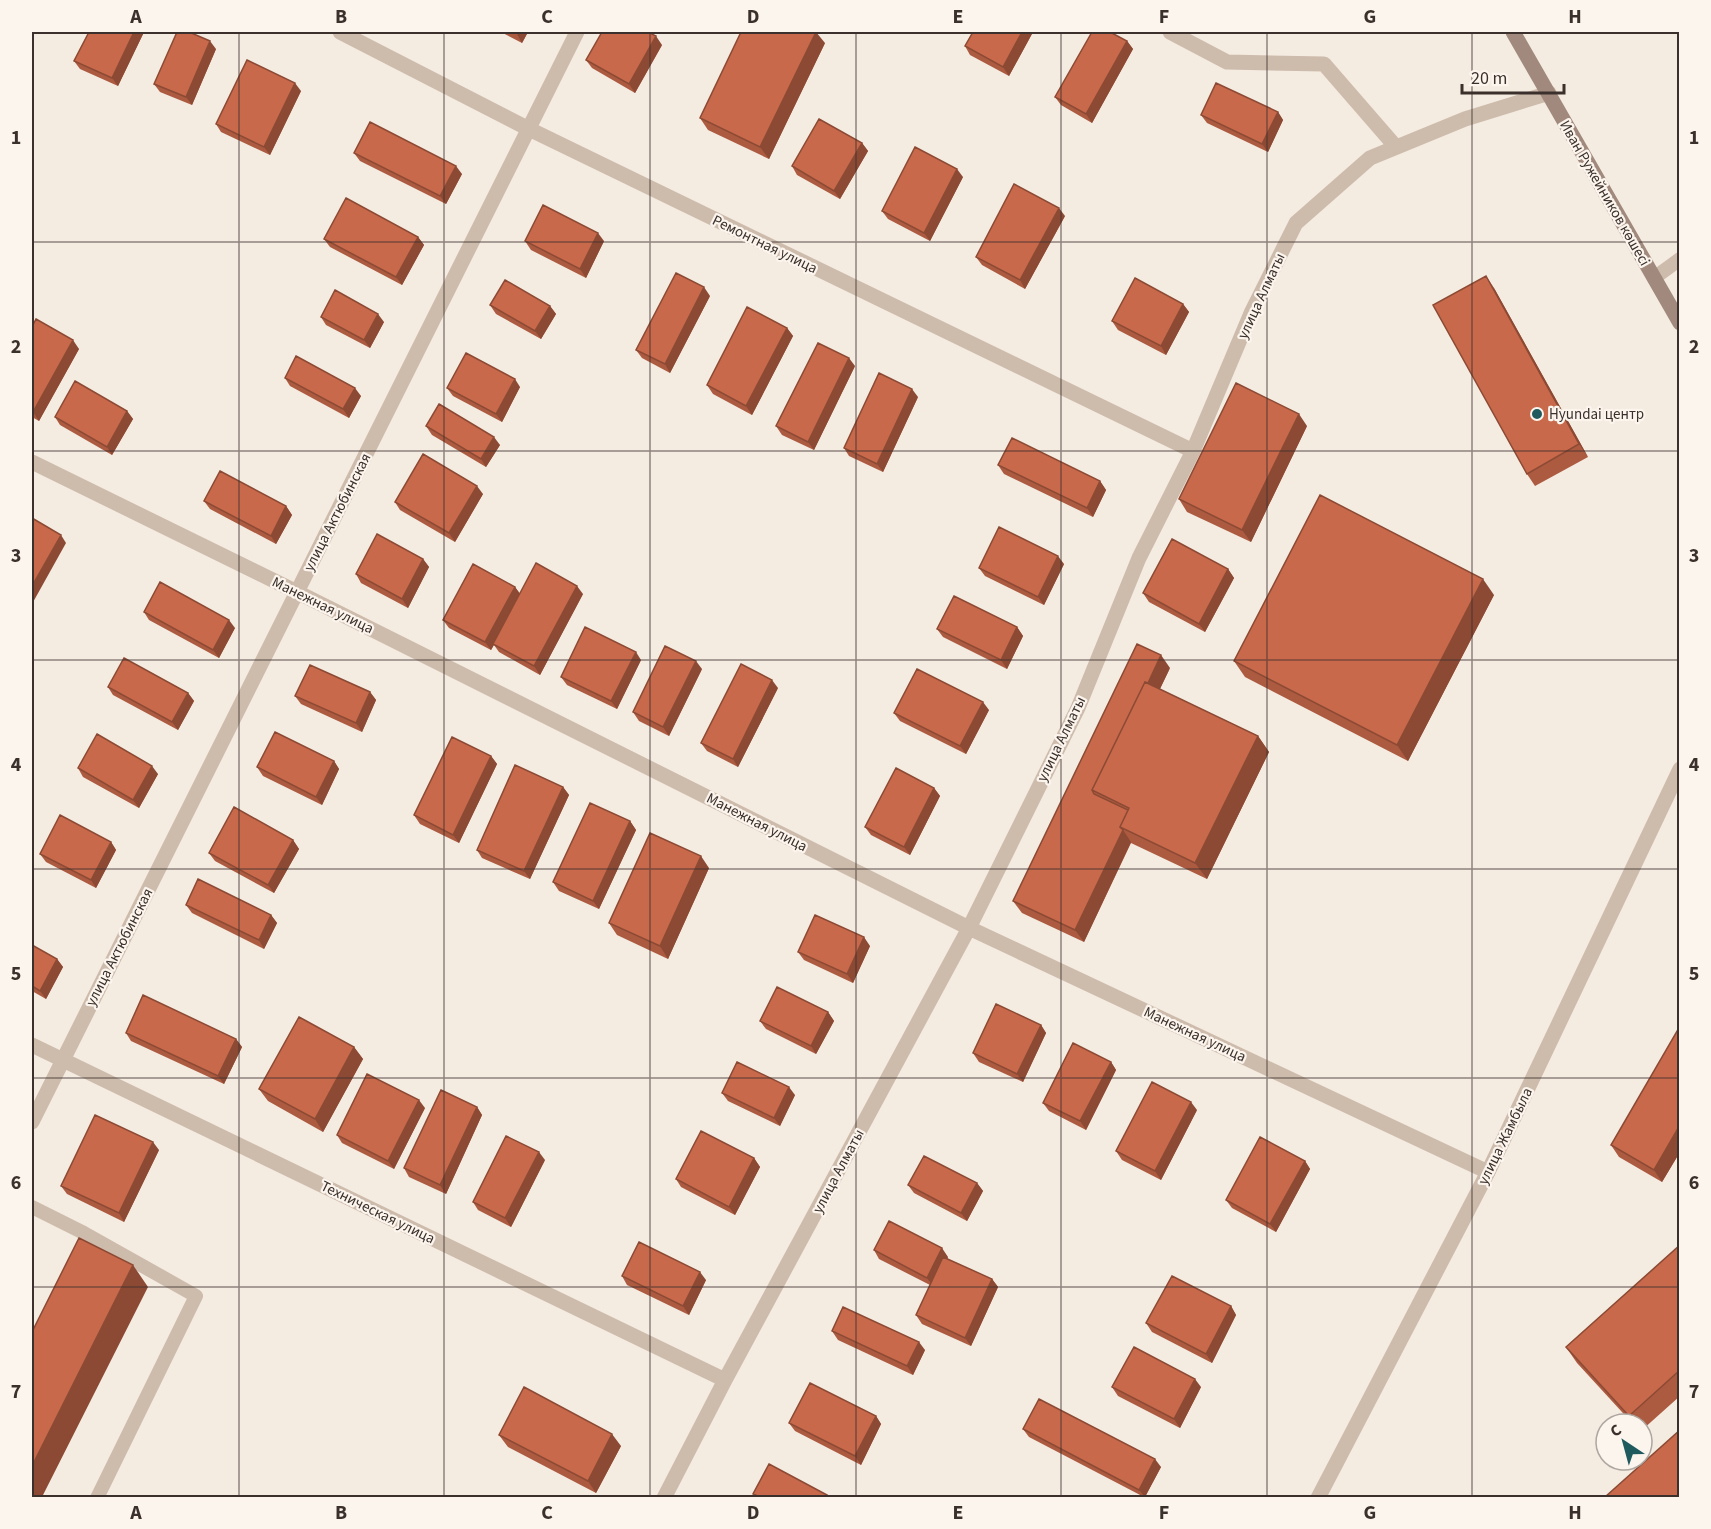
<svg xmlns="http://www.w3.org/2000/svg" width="1711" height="1529" viewBox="0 0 1711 1529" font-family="'Source Sans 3',sans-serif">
<rect width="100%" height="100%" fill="#f4ebe1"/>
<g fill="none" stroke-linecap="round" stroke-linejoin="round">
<path stroke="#cdbbac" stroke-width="14" d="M1654,278L1680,259
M32,1207L84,1233L196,1296L97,1498"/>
<path stroke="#cdbbac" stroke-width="15" d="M340,32L529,129L1193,451
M1170,32L1227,62L1324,64L1396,147
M32,462L297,592L969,928L1488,1172
M32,1045L725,1380
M32,1122L577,32
M664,1498L725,1380L969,928L1078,708L1139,558L1193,451L1252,311L1296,223L1370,158L1465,119L1549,93"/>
<path stroke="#cdbbac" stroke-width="15" d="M1318,1498L1488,1172L1680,769"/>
<path stroke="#a18a7d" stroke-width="15" d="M1513,32L1680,323"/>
</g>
<path fill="#ac5a40" d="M89,32H144L118,86L80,69L74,61Z
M501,32H528L522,43Z
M1033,32L1009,76L970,55L965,46Z
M1127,41L1133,49L1092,123L1061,105L1055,97Z
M825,43L769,159L708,130L700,118Z
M662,45L635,93L592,68L586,60Z
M216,49L192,105L160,92L154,84Z
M301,91L270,155L221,132L216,124Z
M1278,112L1283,120L1268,152L1207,123L1201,115Z
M862,143L868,151L840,199L797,175L792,166Z
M354,153L462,174L446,204L360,161Z
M963,177L930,241L888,219L882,211Z
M1065,216L1025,289L982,265L976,257Z
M418,237L424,245L402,285L330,247L324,239Z
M525,241H604L586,278L531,250Z
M1494,288L1588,457L1535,486L1527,474Z
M710,296L670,373L642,358L636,350Z
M1183,304L1189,312L1166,355L1118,330L1112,321Z
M490,305L550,306L556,314L541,339L496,314Z
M321,317L384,322L370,348L326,325Z
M32,327L79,349L39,421L32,417Z
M787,328L793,336L752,415L713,394L707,385Z
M855,366L814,450L782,435L776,426Z
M285,378L361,396L349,418L290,386Z
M520,387L502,422L453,396L447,388Z
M918,397L883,472L849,456L844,448Z
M127,411L133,419L112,455L60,425L55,417Z
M426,426L500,445L486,467L432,435Z
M1307,426L1251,542L1187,512L1179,499Z
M998,465L1100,481L1106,490L1093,517L1004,474Z
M483,494L455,542L400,510L395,502Z
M204,501L286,506L292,515L276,544L210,509Z
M423,559L429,567L408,608L361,583L356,574Z
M1064,564L1044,605L985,576L979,568Z
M1228,569L1234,578L1205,632L1149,602L1143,593Z
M515,587L520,594H583L540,675L499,652L494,645L491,650L449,628L443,620Z
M1494,595L1408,761L1245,677L1234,661Z
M144,612L235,628L219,658L149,620Z
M1017,627L1023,636L1007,669L943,637L937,629Z
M641,660L617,709L567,685L561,677Z
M1170,668L1160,689L1258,736L1269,752L1207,879L1131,843L1084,942L1022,913L1013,901Z
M702,669L669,736L639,721L633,712Z
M108,687L188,693L194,701L178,730L113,695Z
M778,688L738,767L707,751L701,743Z
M370,692L376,700L362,732L301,704L295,696Z
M989,710L966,754L900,721L894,713Z
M491,756L497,764L459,843L420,824L414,815Z
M334,761L339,769L322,805L263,776L257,767Z
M78,768L158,774L139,808L83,777Z
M563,787L569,795L530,879L482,858L477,850Z
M934,788L940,796L910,855L871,835L865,827Z
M630,821L636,830L599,909L559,891L553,882Z
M293,840L299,849L274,893L215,861L209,853Z
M111,842L116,850L96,888L46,862L40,854Z
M709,868L668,959L617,935L609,923Z
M186,905L271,915L277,923L264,949L192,913Z
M32,945L57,959L63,967L46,999L32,991Z
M870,946L853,983L804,960L798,952Z
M828,1012L834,1021L816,1054L766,1029L760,1021Z
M1041,1025L1046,1033L1023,1082L979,1062L973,1053Z
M1680,1026V1152L1662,1182L1619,1157L1611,1145Z
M126,1033L236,1039L242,1047L224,1084L131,1041Z
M354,1047L363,1059L323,1132L268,1101L259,1089Z
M1111,1062L1116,1070L1086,1130L1049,1111L1043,1103Z
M722,1093L795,1095L780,1126L728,1101Z
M477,1107L482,1115L446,1194L409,1177L404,1168Z
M425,1108L394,1169L342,1143L337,1135Z
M1197,1110L1161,1180L1122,1160L1116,1151Z
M159,1150L124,1222L67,1194L61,1186Z
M754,1158L760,1167L735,1215L681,1187L676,1179Z
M545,1160L511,1227L478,1210L473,1202Z
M1305,1161L1310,1169L1276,1232L1232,1208L1226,1200Z
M977,1183L983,1191L967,1221L914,1193L908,1185Z
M1680,1245V1396L1642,1430V1424H1633L1577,1363L1566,1347Z
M874,1250L948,1257L947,1259L992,1279L998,1287L971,1346L922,1324L916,1315L930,1285L879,1259Z
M622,1276L706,1280L689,1315L627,1285Z
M1231,1306L1236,1315L1212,1363L1152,1332L1146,1323Z
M832,1331L925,1350L913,1375L838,1340Z
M1112,1387H1201L1180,1428L1118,1396Z
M876,1416L881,1424L861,1465L795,1431L789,1423Z
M1023,1429L1161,1467L1145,1497H1144L1029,1437Z
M499,1435L621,1446L596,1493L508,1447Z"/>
<path fill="#8c4a34" d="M134,32H144L118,86L112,78Z
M518,32H528L522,43L517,34Z
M816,32L825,43L769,159L760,147Z
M1022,32H1033L1009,76L1003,67Z
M656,36L662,45L635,93L629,84Z
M210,41L216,49L192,105L186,97Z
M1127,41L1133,49L1092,123L1086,114Z
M295,83L301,91L270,155L264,147Z
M1278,112L1283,120L1268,152L1262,144Z
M862,143L868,151L840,199L834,191Z
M456,166L462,174L446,204L440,196Z
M957,169L963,177L930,241L924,233Z
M1059,208L1065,216L1025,289L1020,280Z
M598,233L604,241L586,278L580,269Z
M418,237L424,245L402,285L396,277Z
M1486,276L1494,288L1588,457L1579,444Z
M704,287L710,296L670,373L665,364Z
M1183,304L1189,312L1166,355L1161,346Z
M550,306L556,314L541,339L535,331Z
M378,314L384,322L370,348L364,340Z
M787,328L793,336L752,415L746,406Z
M73,340L79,349L39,421L33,412Z
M849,358L855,366L814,450L808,442Z
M515,379L520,387L502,422L496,414Z
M355,388L361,396L349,418L343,409Z
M912,389L918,397L883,472L877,464Z
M127,411L133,419L112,455L107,447Z
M1299,414L1307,426L1251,542L1242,530Z
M494,437L500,445L486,467L481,459Z
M1100,481L1106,490L1093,517L1087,508Z
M477,486L483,494L455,542L449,533Z
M286,506L292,515L276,544L271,536Z
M61,535L66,543L32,604V586Z
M1058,556L1064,564L1044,605L1038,597Z
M423,559L429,567L408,608L402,599Z
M1228,569L1234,578L1205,632L1199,624Z
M1483,579L1494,595L1408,761L1397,745Z
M577,586L583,594L540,675L534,666Z
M515,587L521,595L491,650L485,642Z
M229,620L235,628L219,658L213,650Z
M1017,627L1023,636L1007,669L1001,660Z
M636,652L641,660L617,709L611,701Z
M1161,655L1170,668L1107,798L1095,792Z
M696,661L702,669L669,736L663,727Z
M772,680L778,688L738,767L733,759Z
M370,692L376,700L362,732L356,723Z
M188,693L194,701L178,730L172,722Z
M983,702L989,710L966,754L960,746Z
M1258,736L1269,752L1207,879L1195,863Z
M491,756L497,764L459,843L453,835Z
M334,761L339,769L322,805L316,797Z
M152,766L158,774L139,808L133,800Z
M563,787L569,795L530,879L524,871Z
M934,788L940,796L910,855L904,847Z
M630,821L636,830L599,909L593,901Z
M1123,830L1131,842L1084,942L1075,930Z
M293,840L299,849L274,893L268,885Z
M111,842L116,850L96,888L91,880Z
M701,856L709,868L668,959L660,946Z
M271,915L277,923L264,949L259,940Z
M864,937L870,946L853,983L847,974Z
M57,959L63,967L46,999L40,991Z
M828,1012L834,1021L816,1054L811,1046Z
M1041,1025L1046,1033L1023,1082L1017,1074Z
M236,1039L242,1047L224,1084L218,1076Z
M354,1047L363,1059L323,1132L315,1119Z
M1111,1062L1116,1070L1086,1130L1080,1121Z
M789,1087L795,1095L780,1126L774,1118Z
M419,1100L425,1108L394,1169L388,1161Z
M1191,1102L1197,1110L1161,1180L1155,1171Z
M477,1107L482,1115L446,1194L440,1185Z
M1680,1125V1152L1662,1182L1654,1170Z
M153,1142L159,1150L124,1222L119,1213Z
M539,1152L545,1160L511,1227L505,1218Z
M754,1158L760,1167L735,1215L729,1207Z
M1305,1161L1310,1169L1276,1232L1270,1224Z
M977,1183L983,1191L967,1221L961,1213Z
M942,1248L948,1257L933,1286L927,1278Z
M133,1265L148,1287L42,1497H32V1466Z
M700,1272L706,1280L689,1315L683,1306Z
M992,1279L998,1287L971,1346L965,1338Z
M1231,1306L1236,1315L1212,1363L1206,1354Z
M919,1342L925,1350L913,1375L907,1366Z
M1195,1379L1201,1387L1180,1428L1174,1419Z
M876,1416L881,1424L861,1465L855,1456Z
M612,1434L621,1446L596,1493L588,1481Z
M1155,1459L1161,1467L1145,1497L1139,1490Z"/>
<path fill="#c8694b" stroke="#8c4a34" stroke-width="1.5" d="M89,32H134L112,78L74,61Z
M177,32H189L210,41L186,97L154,84Z
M602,32H648L656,36L629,84L586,60Z
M741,32H816L760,147L700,118Z
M973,32H1022L1003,67L965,46Z
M1092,32H1110L1127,41L1086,114L1055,97Z
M247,60L295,83L264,147L216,124Z
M1216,83L1278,112L1262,144L1201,115Z
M819,119L862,143L834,191L792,166Z
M370,122L456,166L440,196L354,153Z
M915,147L957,169L924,233L882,211Z
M1014,184L1059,208L1020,280L976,257Z
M346,198L418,237L396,277L324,239Z
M543,205L598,233L580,269L525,241Z
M676,273L704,287L665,364L636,350Z
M1486,276L1579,444L1527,474L1433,305Z
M1135,278L1183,304L1161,346L1112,321Z
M505,280L550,306L535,331L490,305Z
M335,290L378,314L364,340L321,317Z
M747,307L787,328L746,406L707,385Z
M36,319L73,340L33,412L32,411V327Z
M818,343L849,358L808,442L776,426Z
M466,353L515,379L496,414L447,388Z
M296,356L355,388L343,409L285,378Z
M879,373L912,389L877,464L844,448Z
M75,381L127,411L107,447L55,417Z
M1236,383L1299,414L1242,530L1179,499Z
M439,404L494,437L481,459L426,426Z
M1012,438L1100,481L1087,508L998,465Z
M423,454L477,486L449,533L395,502Z
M220,471L286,506L271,536L204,501Z
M1320,495L1483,579L1397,745L1234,661Z
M32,518L61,535L32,586Z
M999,527L1058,556L1038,597L979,568Z
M377,534L423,559L402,599L356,574Z
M1172,539L1228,569L1199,624L1143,593Z
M536,563L577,586L534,666L493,644Z
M473,564L515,587L485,642L443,620Z
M160,582L229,620L213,650L144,612Z
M954,596L1017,627L1001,660L937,629Z
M585,627L636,652L611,701L561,677Z
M1137,644L1161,655L1148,683L1145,682L1092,790L1094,794L1128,810L1120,827L1123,830L1075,930L1013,901Z
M665,646L696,661L663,727L633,712Z
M124,658L188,693L172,722L108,687Z
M741,664L772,680L733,759L701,743Z
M310,665L370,692L356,723L295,696Z
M917,669L983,702L960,746L894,713Z
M1145,682L1258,736L1195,863L1120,827L1129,808L1092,790Z
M275,732L334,761L316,797L257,767Z
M97,734L152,766L133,800L78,768Z
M452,737L491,756L453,835L414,815Z
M515,765L563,787L524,871L477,850Z
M896,768L934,788L904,847L865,827Z
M590,803L630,821L593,901L553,882Z
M234,807L293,840L268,885L209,853Z
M60,815L111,842L91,880L40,854Z
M650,833L701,856L660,946L609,923Z
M198,879L271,915L259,940L186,905Z
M815,915L864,937L847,974L798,952Z
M32,945L57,959L40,991L32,986Z
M777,987L828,1012L811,1046L760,1021Z
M143,995L236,1039L218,1076L126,1033Z
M996,1004L1041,1025L1017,1074L973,1053Z
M299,1017L354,1047L315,1119L259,1089Z
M1680,1026V1125L1654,1170L1611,1145Z
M1073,1043L1111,1062L1080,1121L1043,1103Z
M737,1062L789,1087L774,1118L722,1093Z
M367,1074L419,1100L388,1161L337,1135Z
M1152,1082L1191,1102L1155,1171L1116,1151Z
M441,1090L477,1107L440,1185L404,1168Z
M95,1115L153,1142L119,1213L61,1186Z
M701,1131L754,1158L729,1207L676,1179Z
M506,1136L539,1152L505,1218L473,1202Z
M1260,1137L1305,1161L1270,1224L1226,1200Z
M924,1156L977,1183L961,1213L908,1185Z
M889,1221L942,1248L927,1278L874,1250Z
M79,1238L133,1265L32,1466V1332Z
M639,1242L700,1272L683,1306L622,1276Z
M1680,1245V1370L1629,1416L1566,1347Z
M943,1257L992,1279L965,1338L916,1315Z
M1172,1276L1231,1306L1206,1354L1146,1323Z
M843,1307L919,1342L907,1366L832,1331Z
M1134,1347L1195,1379L1174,1419L1112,1387Z
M810,1383L876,1416L855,1456L789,1423Z
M524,1387L612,1434L588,1481L499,1435Z
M1039,1399L1155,1459L1139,1490L1023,1429Z
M1680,1430V1497H1605Z
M769,1464L827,1495L825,1497H760L753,1494Z"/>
<path fill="none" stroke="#3b302b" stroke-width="1.5" stroke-opacity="0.55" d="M239,32V1498M444,32V1498M650,32V1498M856,32V1498M1061,32V1498M1267,32V1498M1472,32V1498M32,242H1680M32,451H1680M32,660H1680M32,869H1680M32,1078H1680M32,1287H1680"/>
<circle fill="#1f5a5e" stroke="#fbf5ee" stroke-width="2" cx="1537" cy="414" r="6"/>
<g text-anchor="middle" stroke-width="4.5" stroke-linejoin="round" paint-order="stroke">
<g font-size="15" fill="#3b302b" stroke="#fbf5ee">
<text transform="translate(1605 193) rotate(60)" y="5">Иван Ружейников көшесі</text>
<text transform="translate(765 244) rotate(26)" y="5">Ремонтная улица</text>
<text transform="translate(1261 296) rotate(-65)" y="5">улица Алматы</text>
<text transform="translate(337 512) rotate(-63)" y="5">улица Актюбинская</text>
<text transform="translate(323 605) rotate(26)" y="5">Манежная улица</text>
<text transform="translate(1061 739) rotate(-64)" y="5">улица Алматы</text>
<text transform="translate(757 822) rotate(27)" y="5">Манежная улица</text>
<text transform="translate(119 947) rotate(-63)" y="5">улица Актюбинская</text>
<text transform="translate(1195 1034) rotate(25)" y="5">Манежная улица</text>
<text transform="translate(1505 1136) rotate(-64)" y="5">улица Жамбыла</text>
<text transform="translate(838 1171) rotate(-62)" y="5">улица Алматы</text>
<text transform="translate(378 1212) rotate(26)" y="5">Техническая улица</text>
</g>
<g font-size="15" fill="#3b302b" stroke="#fbf5ee" text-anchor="start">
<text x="1549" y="419">Hyundai центр</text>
</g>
</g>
<rect width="1711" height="1529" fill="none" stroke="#fbf5ee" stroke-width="66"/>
<g transform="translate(1624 1442) rotate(324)"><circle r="28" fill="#fbf5ee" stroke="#aea6a0" stroke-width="1.5"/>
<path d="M0-4.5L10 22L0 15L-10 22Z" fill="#1f5a5e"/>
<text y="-9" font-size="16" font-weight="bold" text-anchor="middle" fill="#3b302b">С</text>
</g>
<path d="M1462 84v9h102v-9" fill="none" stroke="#3b302b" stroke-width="3"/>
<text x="1471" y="84" font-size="18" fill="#3b302b" stroke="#fbf5ee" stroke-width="4.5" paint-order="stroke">20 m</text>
<rect x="33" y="33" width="1645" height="1463" fill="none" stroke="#3b302b" stroke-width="2"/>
<g font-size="20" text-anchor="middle" font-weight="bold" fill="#3b302b">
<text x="136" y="23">A</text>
<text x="341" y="23">B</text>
<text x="547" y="23">C</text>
<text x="753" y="23">D</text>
<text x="958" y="23">E</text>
<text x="1164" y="23">F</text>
<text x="1370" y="23">G</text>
<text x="1575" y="23">H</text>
<text x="16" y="144">1</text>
<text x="1694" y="144">1</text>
<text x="16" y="353">2</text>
<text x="1694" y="353">2</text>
<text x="16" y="562">3</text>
<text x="1694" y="562">3</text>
<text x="16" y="771">4</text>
<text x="1694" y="771">4</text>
<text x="16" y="980">5</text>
<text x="1694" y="980">5</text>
<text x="16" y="1189">6</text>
<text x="1694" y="1189">6</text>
<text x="16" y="1398">7</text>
<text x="1694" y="1398">7</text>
<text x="136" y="1519">A</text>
<text x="341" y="1519">B</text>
<text x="547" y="1519">C</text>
<text x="753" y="1519">D</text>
<text x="958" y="1519">E</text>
<text x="1164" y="1519">F</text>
<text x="1370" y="1519">G</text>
<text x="1575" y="1519">H</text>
</g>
</svg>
